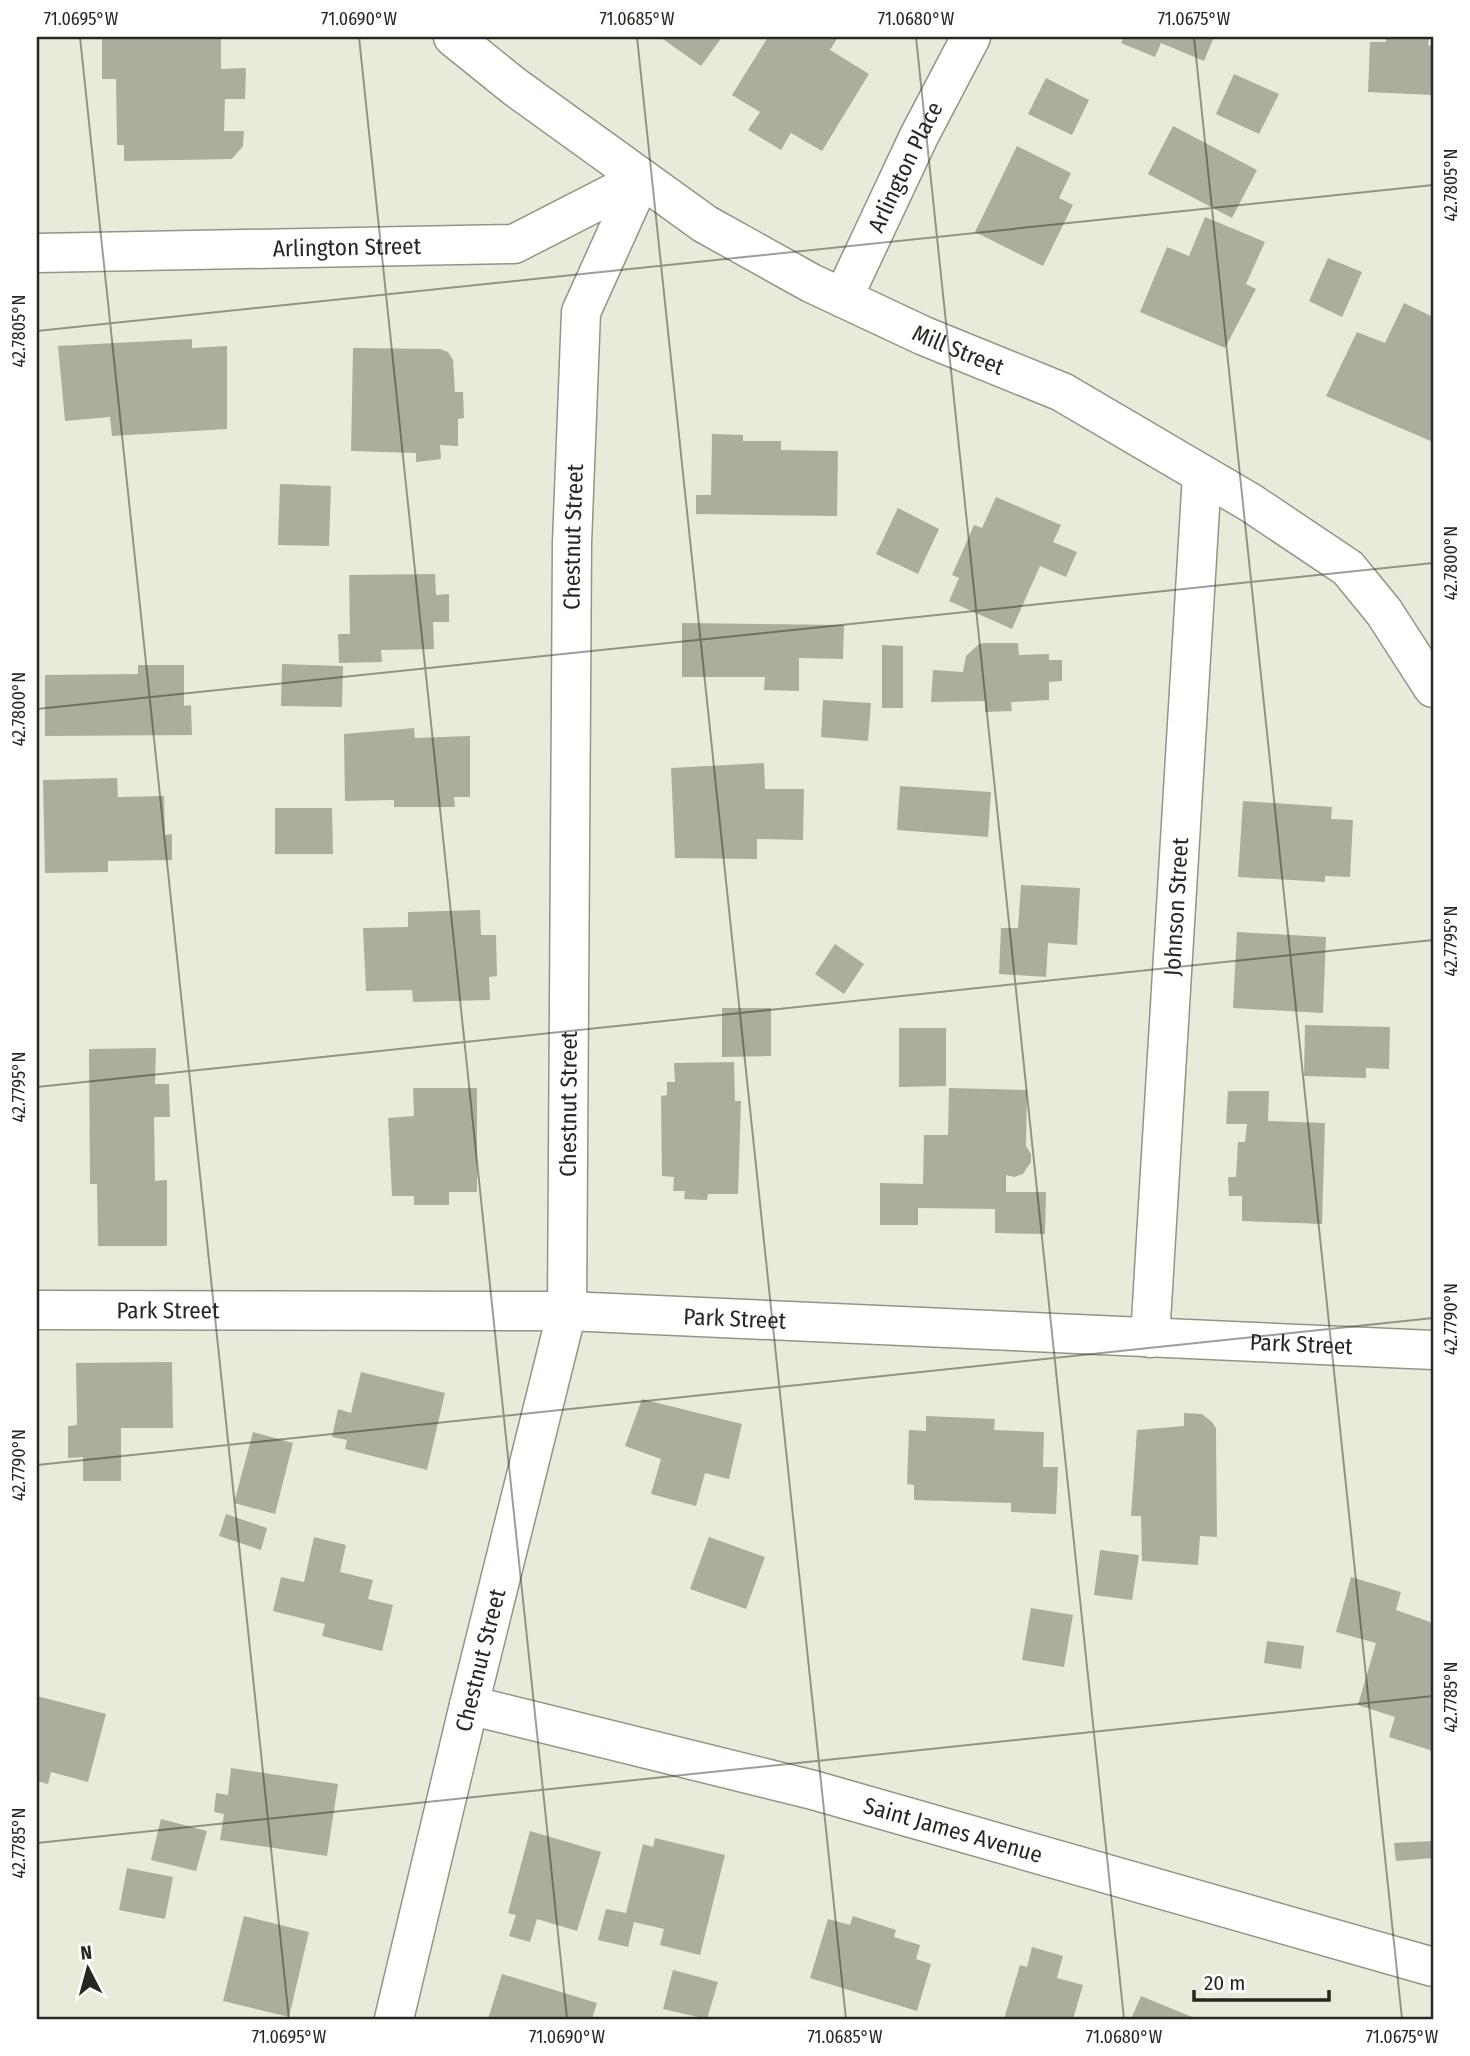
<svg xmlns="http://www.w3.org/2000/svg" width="1470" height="2056" viewBox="0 0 1470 2056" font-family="'Fira Sans Condensed',sans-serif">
<rect width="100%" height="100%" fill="#e7ecda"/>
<path fill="#aaaf9d" d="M102,37H221V69L246,68L245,99H225L224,131H244L243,146L232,159L124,161V145H117L116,79H102Z
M660,37H722L701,66Z
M768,37H838L830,50L869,74L822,151L791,133L781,150L748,130L760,112L732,95Z
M1124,37H1214L1204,61L1161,43L1155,57L1121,43Z
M1386,37H1429L1428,45L1433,46V95L1368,92L1370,42H1386Z
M1234,74L1279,94L1259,134L1216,114Z
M1046,78L1089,100L1072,135L1028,114Z
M1173,126L1257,170L1232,218L1148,174Z
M1017,146L1071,173L1059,198L1073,205L1043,266L975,232Z
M1205,217L1265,242L1246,284L1256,289L1225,348L1140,312L1167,247L1189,256Z
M1328,258L1362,272L1342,317L1309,301Z
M1404,303L1433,317V442L1326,396L1357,332L1385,343Z
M192,339V348L227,346V429L112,436L110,417L65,421L58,346Z
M353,348L440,349L448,352L453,360L455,392H463L464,418L458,419V446L440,445L441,459L416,462V453L351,451Z
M712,434L743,435V441H781V450L838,451L837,516L696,514V495H711Z
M280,484L331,486L329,546L278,545Z
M996,497L1061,525L1053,542L1077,552L1066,577L1040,566L1012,629L949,601L959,578L952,575L974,525L982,528Z
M898,508L939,529L918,574L876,554Z
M435,574L436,595L449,594V622H433L434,649L381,650L382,662L339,663L338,634H350L349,575Z
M682,623L844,625L843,659L799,658V691L764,690L765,677H682Z
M985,643H1018L1019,655L1049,654V660H1062V681L1049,682V700L1011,702L1012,711L985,712V701L931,702L933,670L963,672L966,656L979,644Z
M882,645L903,646V708H882Z
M282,664L343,666L342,707L281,706Z
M138,665H184V706L191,705L192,735L45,736V675L138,674Z
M823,700L871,703L868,741L821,737Z
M414,728L415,738L470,736V797H454L455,807H394V800L345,801L344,734Z
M764,763L765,789H804L803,840L757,839V859L675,858L671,768Z
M117,778L118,797L164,796L165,835L172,834V860L108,861V872L45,873L43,780Z
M900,786L991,792L988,837L897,830Z
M1243,801L1332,807L1331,819L1353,820L1350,877L1325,876V882L1238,877Z
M275,808H332L333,854H275Z
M1021,885L1080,888L1077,945L1048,943L1046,977L999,974L1001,928H1018Z
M480,910L481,935H496L497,976L489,977L490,1000L413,1002L412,990L366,991L363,928L408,927V912Z
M1237,932L1326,937L1323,1013L1233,1008Z
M835,944L864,964L844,994L815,974Z
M722,1008H771V1056L722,1057Z
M1305,1025L1390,1027L1389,1069L1366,1068V1078L1304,1076Z
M899,1028H946V1086L899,1087Z
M156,1048L155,1084H169L170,1117H154L155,1181L167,1180V1246H98L97,1184H90L89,1049Z
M734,1062L735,1101H741L738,1194H708L707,1200L684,1199L685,1191H673L674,1177L662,1176L661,1096L667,1095V1082H675L674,1063Z
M413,1088H477V1192H449V1205H414V1196H392L388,1118L414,1116Z
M949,1088L1027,1090L1026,1146L1031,1154V1162L1023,1174L1014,1177L1006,1175V1192H1046L1045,1234L995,1233V1209L918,1208V1225H880V1183L923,1184L924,1135H948Z
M1228,1091H1269L1268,1121L1325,1123L1322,1224L1242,1221V1196H1229L1228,1177H1236L1238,1142H1245L1247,1124H1226Z
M172,1362L173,1428H121V1481H83V1457L68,1458V1426L77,1425L76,1363Z
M361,1372L445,1393L427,1470L345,1449L347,1440L332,1437L338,1409L351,1413Z
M642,1399L742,1424L729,1479L705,1473L696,1506L651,1494L661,1459L625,1446Z
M1184,1413L1202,1414L1212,1422L1216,1428L1217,1537L1200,1536L1198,1565L1142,1561L1141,1516H1131L1137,1430L1184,1426Z
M926,1416L995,1419L994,1430L1044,1432L1043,1467H1058L1056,1514L1011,1512V1503L914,1500V1485L907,1484L909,1430L926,1431Z
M253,1432L293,1443L275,1514L234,1503Z
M226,1514L267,1528L261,1550L219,1536Z
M314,1537L346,1545L340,1572L373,1580L368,1599L393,1605L382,1651L322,1636L325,1624L273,1611L281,1577L304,1582Z
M709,1537L765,1557L746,1609L690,1589Z
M1100,1550L1139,1555L1132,1600L1094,1595Z
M1351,1577L1401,1592L1396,1610L1433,1623V1751L1389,1737L1395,1717L1358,1705L1376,1643L1336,1632Z
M1031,1608L1073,1615L1064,1667L1022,1660Z
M1267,1641L1304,1646L1301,1669L1264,1663Z
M37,1696L106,1714L88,1782L51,1772L48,1784L37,1781Z
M231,1768L338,1784L327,1856L220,1840L224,1814L214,1812L216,1793L228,1795Z
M161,1819L207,1831L196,1871L151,1860Z
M530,1831L601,1852L577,1931L537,1919L530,1942L509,1936L516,1915L508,1913Z
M655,1838L725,1855L700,1955L660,1945L664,1929L634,1922L628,1947L598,1940L606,1909L626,1913L643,1844L653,1847Z
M1433,1841V1858L1396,1861L1394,1843Z
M127,1868L173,1877L165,1919L119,1910Z
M244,1916L309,1932L289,2017L223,2001Z
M853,1916L896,1930L894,1937L920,1945L916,1959L931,1964L917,2011L810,1978L828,1919L850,1925Z
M1032,1947L1063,1956L1057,1978L1083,1985L1073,2019H1004L1020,1965L1027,1967Z
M673,1970L718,1982L707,2019L663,2009Z
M502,1974L597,2003L592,2019H488Z
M1141,1996L1197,2019H1131Z"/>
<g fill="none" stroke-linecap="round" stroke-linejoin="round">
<defs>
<g id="street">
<path id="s1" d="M37,253L514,244L641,179"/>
<path id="s2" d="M843,298L919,136L971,37"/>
<path id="s3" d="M37,1310L567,1311L1433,1350"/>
<path id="s4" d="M1150,1338L1202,475"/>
<path id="s5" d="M469,1705L813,1790L1433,1967"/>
<path id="s6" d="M394,2019L469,1705L567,1311L572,543L581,312L641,179"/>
</g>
<g id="secondary">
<path id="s7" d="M453,37L515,87L705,224L811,283L924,336L1062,392L1251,503L1348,568L1384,612L1433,688"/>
</g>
</defs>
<use href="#street" stroke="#919684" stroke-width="41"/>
<use href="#secondary" stroke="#919684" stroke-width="41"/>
<use href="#street" stroke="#fff" stroke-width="38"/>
<use href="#secondary" stroke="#fff" stroke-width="38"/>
</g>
<path fill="none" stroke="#252720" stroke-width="2" stroke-opacity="0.45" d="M80,37L289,2019M359,37L567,2019M637,37L846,2019M916,37L1124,2019M1194,37L1402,2019M37,331L1433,185M37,709L1433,563M37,1087L1433,940M37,1465L1433,1318M37,1843L1433,1696"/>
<g text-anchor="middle" stroke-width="5" stroke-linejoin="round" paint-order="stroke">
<g font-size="23" fill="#252720" stroke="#fff">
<text dy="8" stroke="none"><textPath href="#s2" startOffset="145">Arlington Place</textPath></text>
<text dy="8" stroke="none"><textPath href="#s1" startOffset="310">Arlington Street</textPath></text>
<text dy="8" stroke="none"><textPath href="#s7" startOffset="597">Mill Street</textPath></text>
<text dy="8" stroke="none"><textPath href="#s6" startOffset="1503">Chestnut Street</textPath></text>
<text dy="8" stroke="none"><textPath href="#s4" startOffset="432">Johnson Street</textPath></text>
<text dy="8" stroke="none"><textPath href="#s6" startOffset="936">Chestnut Street</textPath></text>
<text dy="8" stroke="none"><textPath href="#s3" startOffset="131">Park Street</textPath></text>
<text dy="8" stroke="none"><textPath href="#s3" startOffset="698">Park Street</textPath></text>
<text dy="8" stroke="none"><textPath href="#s3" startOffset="1265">Park Street</textPath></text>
<text dy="8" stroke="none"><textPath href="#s6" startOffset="369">Chestnut Street</textPath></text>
<text dy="8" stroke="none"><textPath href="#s5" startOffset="500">Saint James Avenue</textPath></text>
</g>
</g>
<rect width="1470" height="2056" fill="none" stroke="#ffffff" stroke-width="77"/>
<g transform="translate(88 1969) rotate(354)" stroke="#ffffff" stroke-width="5" paint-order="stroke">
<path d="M0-5L12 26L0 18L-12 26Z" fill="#252720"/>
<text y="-10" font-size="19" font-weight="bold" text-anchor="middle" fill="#252720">N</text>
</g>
<path d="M1194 1990v10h135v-10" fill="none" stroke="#252720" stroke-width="3.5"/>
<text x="1204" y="1990" font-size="21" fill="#252720" stroke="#ffffff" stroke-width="5" paint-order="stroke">20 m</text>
<rect x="38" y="38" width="1394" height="1980" fill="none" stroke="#252720" stroke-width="2.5"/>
<g font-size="18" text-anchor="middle" fill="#252720">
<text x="81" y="25">71.0695°W</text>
<text x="359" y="25">71.0690°W</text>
<text x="637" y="25">71.0685°W</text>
<text x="916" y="25">71.0680°W</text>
<text x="1194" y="25">71.0675°W</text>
<text transform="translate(1451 185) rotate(-90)" y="6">42.7805°N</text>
<text transform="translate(19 331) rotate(-90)" y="6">42.7805°N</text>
<text transform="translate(1451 563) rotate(-90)" y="6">42.7800°N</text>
<text transform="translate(19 709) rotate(-90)" y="6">42.7800°N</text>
<text transform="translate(1451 941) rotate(-90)" y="6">42.7795°N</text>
<text transform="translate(19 1087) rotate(-90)" y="6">42.7795°N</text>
<text transform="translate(1451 1319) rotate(-90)" y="6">42.7790°N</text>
<text transform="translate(19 1465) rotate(-90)" y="6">42.7790°N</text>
<text transform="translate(1451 1697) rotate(-90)" y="6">42.7785°N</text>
<text transform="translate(19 1843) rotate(-90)" y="6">42.7785°N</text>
<text x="289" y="2043">71.0695°W</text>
<text x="567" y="2043">71.0690°W</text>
<text x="845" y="2043">71.0685°W</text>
<text x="1124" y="2043">71.0680°W</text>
<text x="1402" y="2043">71.0675°W</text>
</g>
</svg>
